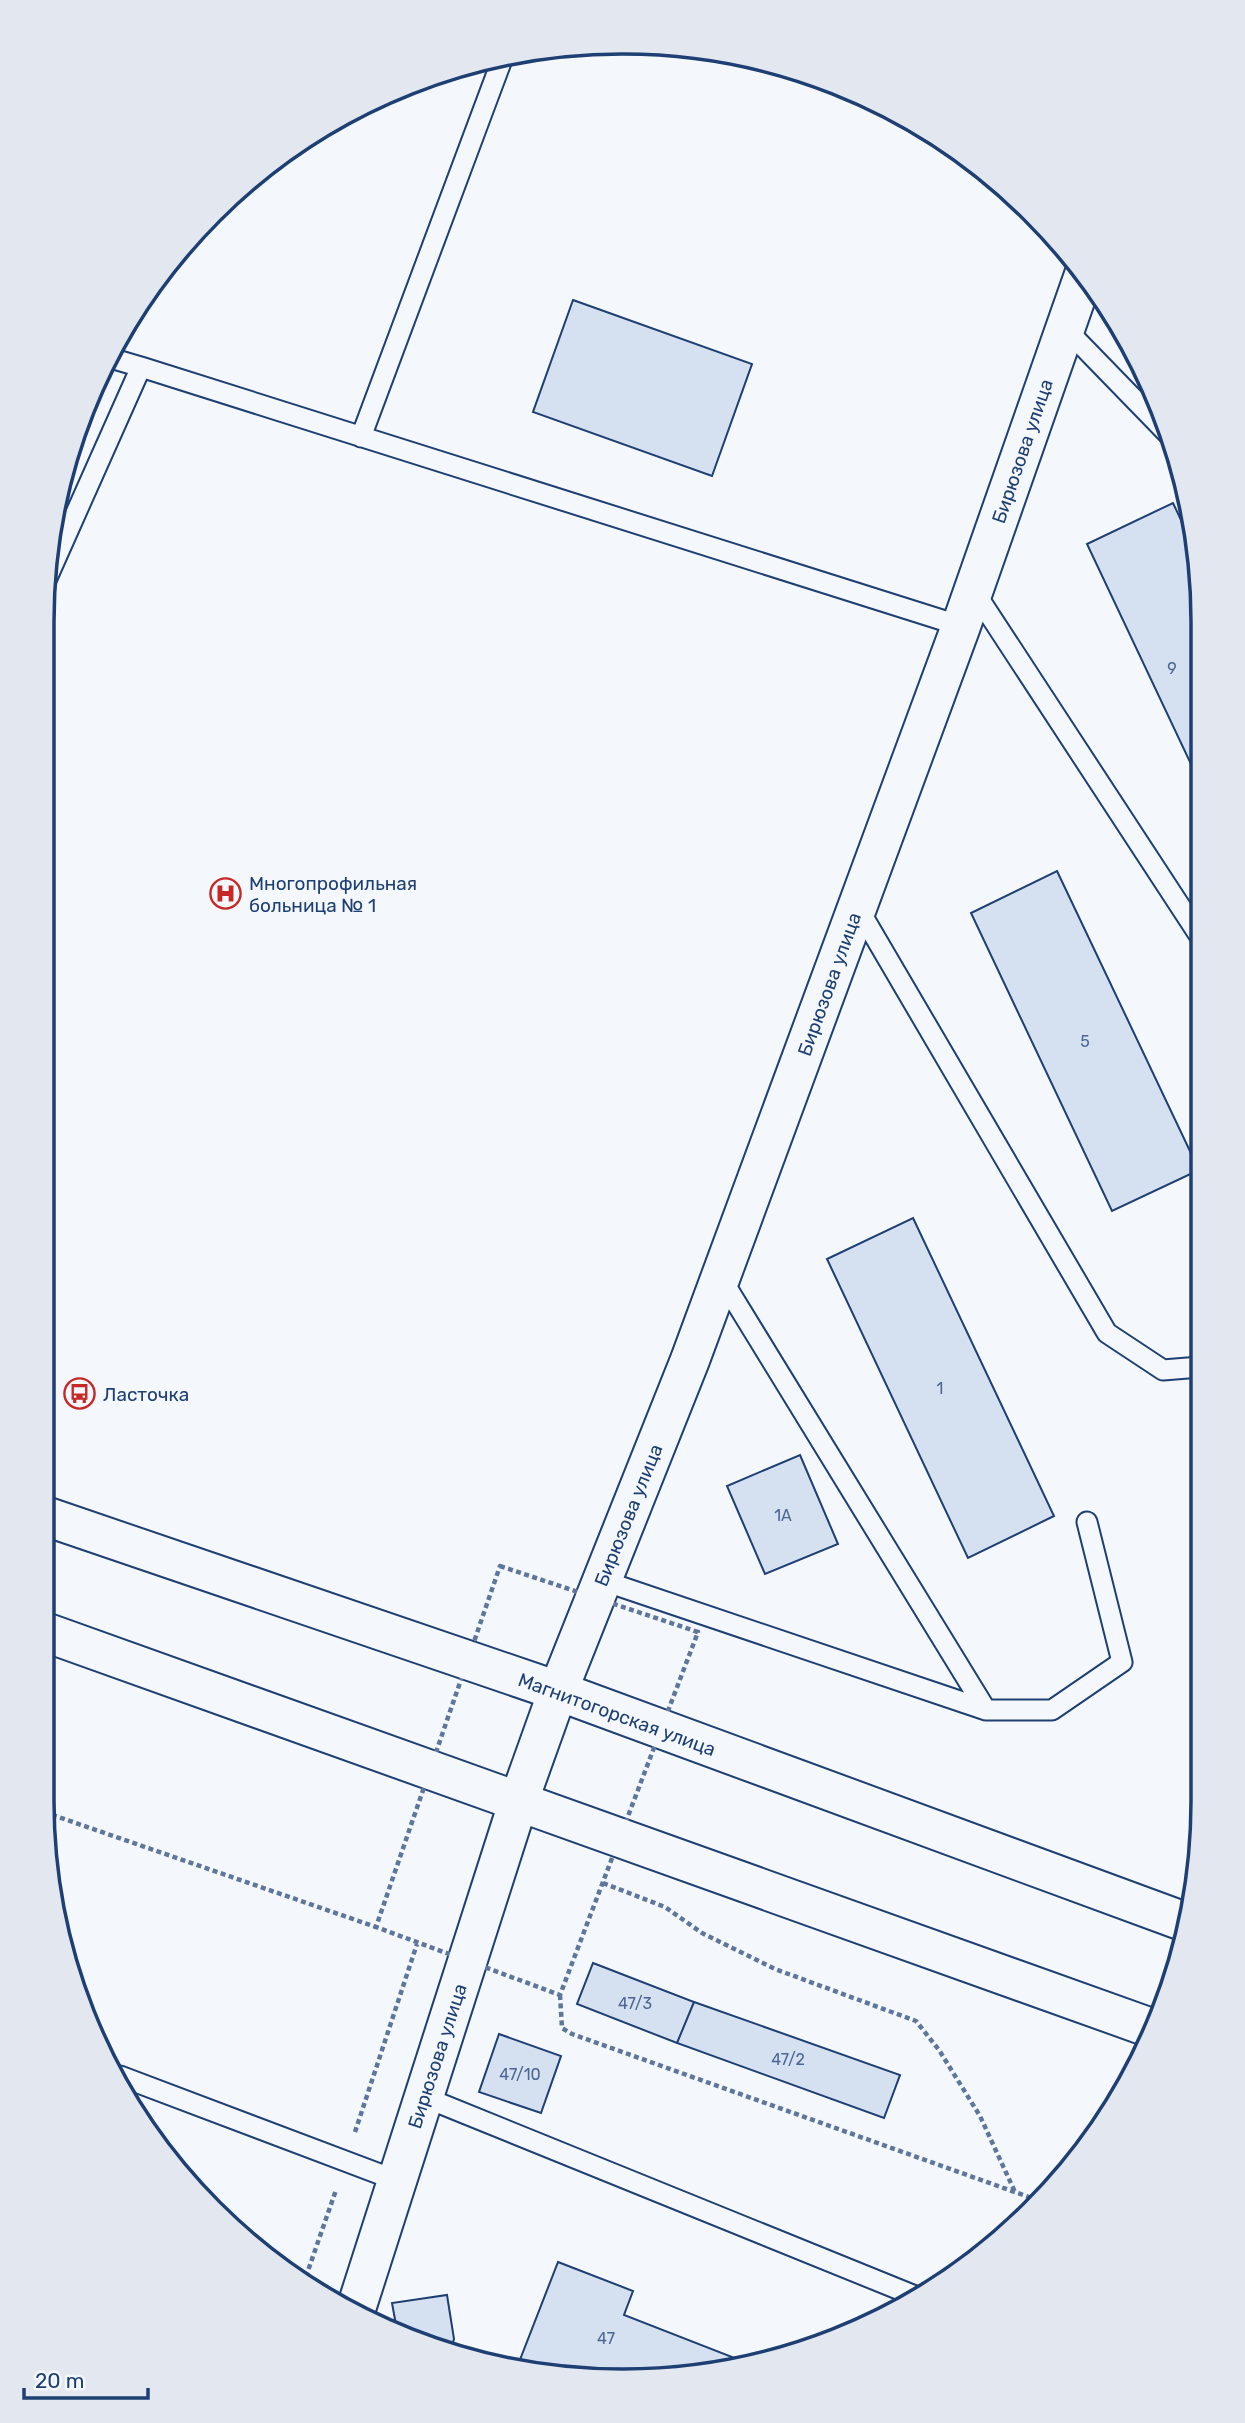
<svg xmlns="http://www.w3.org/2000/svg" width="1245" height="2423" viewBox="0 0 1245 2423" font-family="Rubik,sans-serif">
<rect width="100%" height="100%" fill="#f4f7fb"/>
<path fill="#d5e0f0" stroke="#1d3f73" stroke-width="2" d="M573,300L752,364L712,476L533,412Z
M1173,503L1198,556L1199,781L1087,544Z
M1057,871L1199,1170L1112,1211L971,913Z
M913,1218L1054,1516L968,1558L827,1259Z
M800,1455L838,1544L765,1574L727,1486Z
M593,1963L694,2002L677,2043L577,2004Z
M694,2002L900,2075L884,2118L677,2043Z
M499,2034L561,2056L541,2113L479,2092Z
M558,2262L633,2291L624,2315L745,2362L698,2376L516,2370Z
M447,2295L454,2339L450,2352L398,2336L392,2303Z"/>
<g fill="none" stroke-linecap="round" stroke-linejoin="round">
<defs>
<path id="service" d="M1065,328L1168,434
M107,357L141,367
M361,437L503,57
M43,587L141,367L961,626
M974,591L1199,935
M858,908L1107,1333L1163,1370L1200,1367
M721,1278L986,1710H1052L1122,1662L1087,1522
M601,1580L986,1710
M120,2076L398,2181
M424,2097L915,2296"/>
<path id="tertiary" d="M355,2312L519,1800L558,1691L690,1360L961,626L1085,272"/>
<path id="primary" d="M42,1515L558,1691L1188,1923
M42,1631L1154,2029"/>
</defs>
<use href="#service" stroke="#1d3f73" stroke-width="23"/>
<use href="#tertiary" stroke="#1d3f73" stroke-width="42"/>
<use href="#primary" stroke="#1d3f73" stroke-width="42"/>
<path stroke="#5e769c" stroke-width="4.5" stroke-dasharray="5 3.5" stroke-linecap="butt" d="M500,1566L698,1632L560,1995L376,1927Z
M44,1812L376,1927
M603,1883L665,1907L702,1933L775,1969L916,2021L939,2050L980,2116L1015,2192
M560,1995L562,2028L572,2034L1040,2201
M355,2132L417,1944
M303,2285L336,2190"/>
<use href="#service" stroke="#f4f7fb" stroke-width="19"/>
<use href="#tertiary" stroke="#f4f7fb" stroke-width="38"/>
<use href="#primary" stroke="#f4f7fb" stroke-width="38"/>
</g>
<defs>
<symbol id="hospital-ring" viewBox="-11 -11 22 22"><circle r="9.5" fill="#f4f7fb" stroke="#c62828" stroke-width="1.5"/><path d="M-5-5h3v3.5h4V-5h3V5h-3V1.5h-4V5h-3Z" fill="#c62828"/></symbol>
<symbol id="bus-ring" viewBox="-11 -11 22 22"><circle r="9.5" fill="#f4f7fb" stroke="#c62828" stroke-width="1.5"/><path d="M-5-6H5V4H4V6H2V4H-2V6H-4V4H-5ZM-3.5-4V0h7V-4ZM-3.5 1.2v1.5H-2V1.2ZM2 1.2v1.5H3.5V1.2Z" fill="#c62828"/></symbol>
</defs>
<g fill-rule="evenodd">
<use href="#hospital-ring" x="208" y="876" width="35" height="35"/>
<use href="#bus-ring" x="62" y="1376" width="35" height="35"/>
</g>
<g text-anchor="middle" stroke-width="5" stroke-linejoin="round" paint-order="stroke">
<g font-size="16" fill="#4b6792">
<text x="1172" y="674">9</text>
<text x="1085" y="1047">5</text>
<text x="940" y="1394">1</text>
<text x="783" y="1521">1А</text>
<text x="635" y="2009">47/3</text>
<text x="788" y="2065">47/2</text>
<text x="520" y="2080">47/10</text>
<text x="606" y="2344">47</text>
</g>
<g font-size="19" fill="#1d3f73" stroke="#f4f7fb">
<text transform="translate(1022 451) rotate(-71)" y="7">Бирюзова улица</text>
<text transform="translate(829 984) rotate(-70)" y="7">Бирюзова улица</text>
<text transform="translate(628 1515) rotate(-68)" y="7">Бирюзова улица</text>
<text transform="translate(617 1714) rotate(20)" y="7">Магнитогорская улица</text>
<text transform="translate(437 2056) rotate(-72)" y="7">Бирюзова улица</text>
</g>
<g font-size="19" fill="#1d3f73" stroke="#f4f7fb" text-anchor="start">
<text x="249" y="890">Многопрофильная<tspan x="249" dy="22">больница № 1</tspan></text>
<text x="103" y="1401">Ласточка</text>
</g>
</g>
<path d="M0 0H1245V2423H0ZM622 54H623A568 568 0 0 1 1191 622V1801A568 568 0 0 1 623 2369H622A568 568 0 0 1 54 1801V622A568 568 0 0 1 622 54Z" fill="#e3e8f0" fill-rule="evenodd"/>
<path fill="none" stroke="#1d3f73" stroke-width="3.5" d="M622 54H623A568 568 0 0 1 1191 622V1801A568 568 0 0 1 623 2369H622A568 568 0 0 1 54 1801V622A568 568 0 0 1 622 54Z"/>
<path d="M24 2388v10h124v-10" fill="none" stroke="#1d3f73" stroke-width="3.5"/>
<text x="35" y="2388" font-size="21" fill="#1d3f73" stroke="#f4f7fb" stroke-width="5" paint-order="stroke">20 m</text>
</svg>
